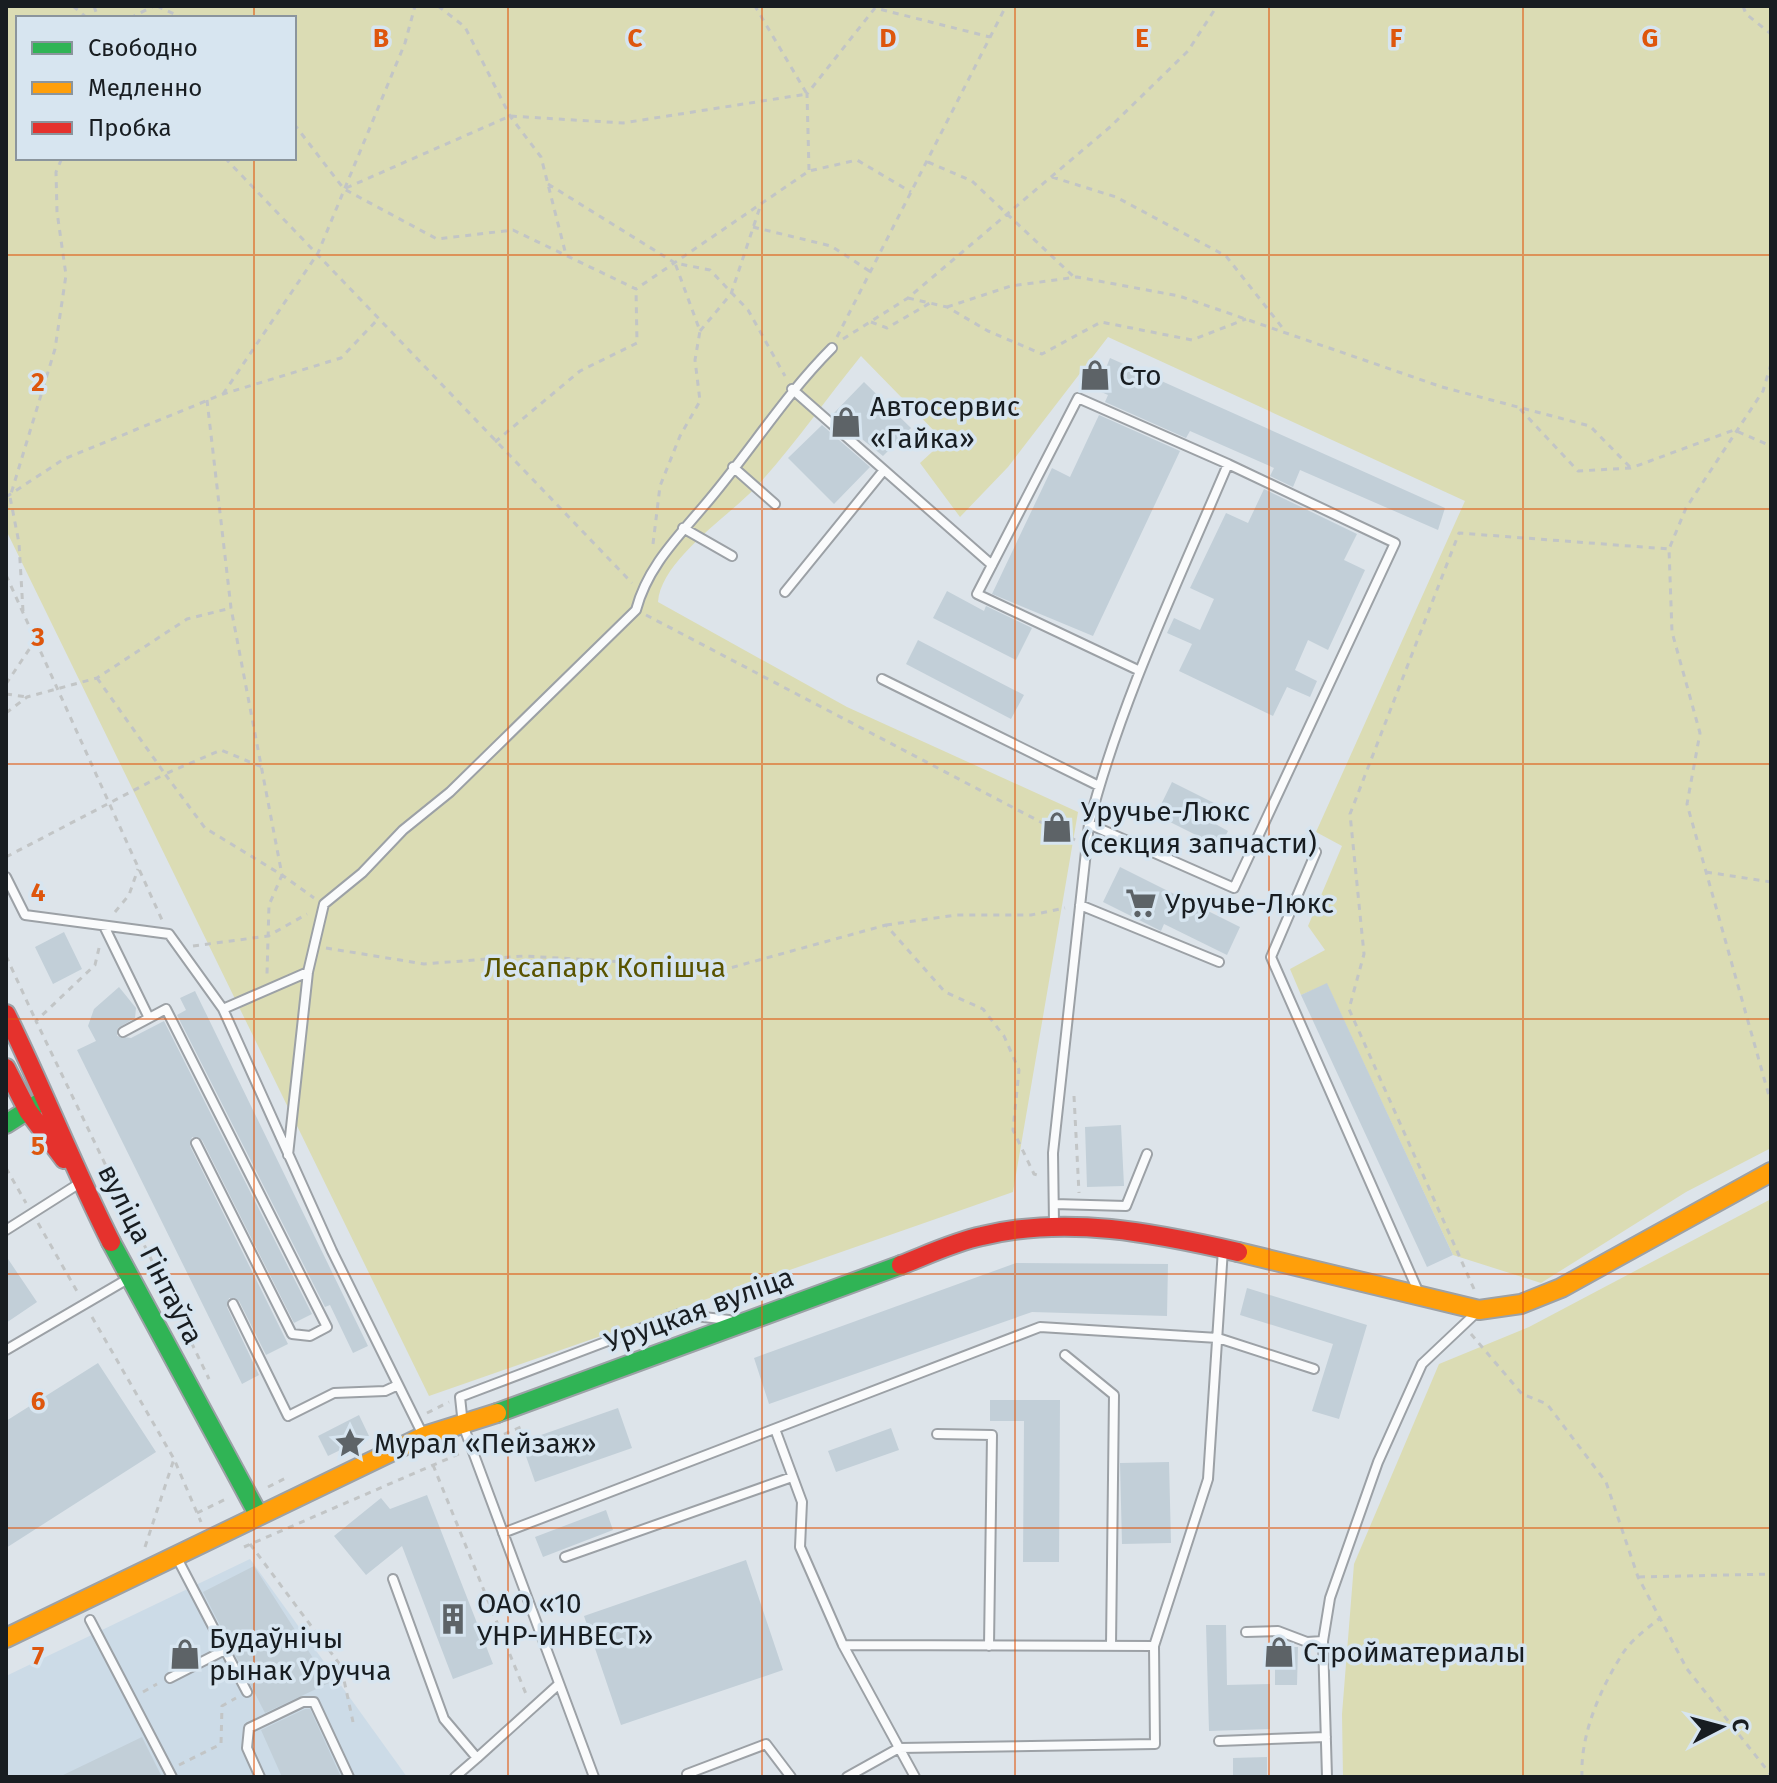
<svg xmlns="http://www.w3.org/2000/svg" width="1777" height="1783" viewBox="0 0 1777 1783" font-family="'Fira Sans',sans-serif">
<rect width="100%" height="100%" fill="#dde4ea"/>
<path fill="#ccdbe7" d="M250,1559L407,1777H6V1676Z"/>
<path fill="#dbdcb4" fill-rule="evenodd" d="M6,6H1771V1148L1686,1192L1541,1283L1453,1255L1327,984L1301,995L1290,969L1325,950L1308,926L1342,846L1316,832L1465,501L1108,337L1008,467L960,517L920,463L944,441L861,356C826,399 794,446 756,487C728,517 661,560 658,602L847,707L1078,812L1013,1192L429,1396L6,530ZM18,18H294V158H18Z
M1771,1199V1777H1343L1342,1714L1354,1564L1439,1364L1529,1327Z"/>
<path fill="#c2cfd8" d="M1110,358L1445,508L1438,530L1300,470L1293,487L1270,476L1274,468L1190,431L1186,438L1105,402L1108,395L1097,390Z
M864,382L911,428L883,456L832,415Z
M1099,415L1180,451L1093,636L992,594L1052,468L1070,477Z
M822,425L870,467L834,504L788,458Z
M1264,489L1357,534L1344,560L1365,570L1328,650L1308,640L1295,670L1317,681L1310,697L1287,687L1273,716L1179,671L1192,644L1167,633L1174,618L1200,630L1214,599L1190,588L1226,513L1248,523Z
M947,591L984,611L986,606L1032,628L1016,660L933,618Z
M918,640L1024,695L1011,719L906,664Z
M1172,782L1218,805L1210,821L1228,831L1220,847L1156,815Z
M1120,867L1240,927L1227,955L1164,924L1161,931L1103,902Z
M64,932L82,969L53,984L35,947Z
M1327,983L1453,1255L1427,1267L1301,995Z
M119,987L136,1008L135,1018L118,1028L117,1036L131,1038L164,1021L312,1314L294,1323L202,1140L192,1137L190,1146L288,1344L266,1355L239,1301L229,1298L227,1307L259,1375L242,1384L77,1050L96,1041L88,1026L94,1009Z
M195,991L368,1346L353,1353L330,1305L325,1307L177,1015L186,1010L180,998Z
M1121,1125L1124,1186L1087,1187L1085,1127Z
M6,1256L37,1302L6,1323Z
M1016,1263L1168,1264L1167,1316L1032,1312L769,1404L754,1358Z
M1247,1288L1367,1325L1339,1419L1312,1411L1333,1344L1240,1315Z
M98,1363L156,1452L6,1548V1421Z
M990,1400H1060L1059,1562H1023L1024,1421H990Z
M618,1408L632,1448L535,1482L521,1442Z
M359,1415L369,1436L328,1456L318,1436Z
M891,1428L899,1450L836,1472L828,1451Z
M1169,1462L1171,1543L1122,1544L1120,1463Z
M427,1495L493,1664L453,1679L402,1546L366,1575L334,1536L381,1498L390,1509Z
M606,1510L613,1530L543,1557L535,1537Z
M746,1560L783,1670L621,1725L584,1616Z
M254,1566L329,1683L265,1713L203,1592Z
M1206,1625H1226L1227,1685L1270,1684V1729L1209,1731Z
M1275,1647H1298L1297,1685H1275Z
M305,1709H310L341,1777H282L261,1730Z
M142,1737L162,1777H59Z
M1267,1757V1777H1233V1758Z"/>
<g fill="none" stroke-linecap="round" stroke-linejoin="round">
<defs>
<path id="lane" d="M792,389L992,565
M733,467L775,504
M683,528L732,556
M785,592L884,470
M1140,671L977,594L1078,398L1228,464
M882,679L1099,786
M1316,852L1271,957L1418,1291
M6,877L25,915L169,934L223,1009L332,1251L423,1435
M1080,905L1219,962
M104,926L149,1018
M223,1009L308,972
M123,1032L166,1009L327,1327L310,1336L292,1334L196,1143
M288,1155L308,972L324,904L362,873L403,830L450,792L636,610C647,568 676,539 703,507C748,455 783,397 832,348
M1054,1204L1126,1206L1147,1154
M1054,1223L1053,1153L1089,824C1121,700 1178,582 1228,464L1395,543L1234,888L1089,824
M6,1230L80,1183
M233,1304L288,1416L334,1393L385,1391L398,1385
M6,1350L126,1280
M1065,1355L1114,1395L1111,1646
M775,1429L802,1502L800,1547L843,1645L915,1777
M937,1434L992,1435L989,1646
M503,1533L1040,1327L1218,1338L1314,1369
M565,1557L792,1477
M177,1558L247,1692
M393,1579L444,1719L477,1758L559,1684
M90,1620L172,1777
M1246,1632L1278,1631L1307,1642L1323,1641
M843,1645L1154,1646L1208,1479L1223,1249
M170,1678L223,1651
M1219,1741L1326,1737
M260,1777L247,1748L249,1728L303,1702H314L349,1777
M455,1777L477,1758
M594,1777L463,1425L460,1397L679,1314L729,1320
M689,1777L687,1774L766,1744L791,1777
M847,1777L899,1748L1155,1744L1154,1646
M1327,1777L1323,1641L1330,1598L1378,1462L1422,1364L1476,1313"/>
<path id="fast" d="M6,1124L39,1103
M111,1242L258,1514
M497,1413L901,1265"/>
<path id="slow" d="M1238,1252L1479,1310L1521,1304L1561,1288L1771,1172
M6,1638L424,1436L497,1413"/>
<path id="jam" d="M6,1014C43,1089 73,1167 111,1242
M6,1068L28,1111L64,1159
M901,1265C927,1255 954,1242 982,1236C1067,1215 1155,1233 1238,1252"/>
</defs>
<use href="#lane" stroke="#9ca1a6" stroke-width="12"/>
<use href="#fast" stroke="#9ca1a6" stroke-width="22"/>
<use href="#slow" stroke="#9ca1a6" stroke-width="22"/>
<use href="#jam" stroke="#9ca1a6" stroke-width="22"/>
<path stroke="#c2c5c6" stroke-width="3" stroke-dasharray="6 6" stroke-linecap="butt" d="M73,6L87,18
M94,6L98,18
M157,6L183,18
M438,6L465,27L510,116L541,157L566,255
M1743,6L1746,14L1771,34
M130,18L154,6
M294,124L344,189L437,239L513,230L636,289L809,171L857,160L911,192
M225,158L632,583
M928,162L972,181L1074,277
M809,170L807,94L875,8L990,37
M1052,177L1116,197L1226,256L1285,331
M548,184L675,263L710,270L748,310L785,376
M346,188L510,116L623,123L807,94L755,6
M753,227L831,246L871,272
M908,298L947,307L988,331L1042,354L1101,322L1192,340L1246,319
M947,307L1011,286L1077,277L1179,296L1442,387L1590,426L1631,468
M871,322L887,328L930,303
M700,331L731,294L760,207
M837,337L1006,6
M843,339L908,298L1110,127L1188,51L1217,6
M1771,364L1763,391L1686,508L1669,549L1672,632L1700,733L1687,804L1771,1103
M223,394L318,253L405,43L415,6
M207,400L231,608L282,875L314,898
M1520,409L1578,471L1631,468L1734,430L1771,446
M495,442L580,371L637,343L636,289
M6,497L64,459L223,394L341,358L379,318
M653,544L660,486L680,436L700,401L695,360L700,331L675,263
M6,575L162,920
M23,611L19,543L10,497L55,349L66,275L57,212L56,172L62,158
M646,615L1075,840
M97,678L165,774L221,750L262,767
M6,684L36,639
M6,694L27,697
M6,713L27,697L97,678L187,619L231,608
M6,857L165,774L205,828L282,875L269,905L267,974
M1706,872L1771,882
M115,912L129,895L138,869
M886,925L956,915H1031L1065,908
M193,946L268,936L307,914
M99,948L95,965L36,1021L209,1379
M326,948L424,964L524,956L730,968L886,925L945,992L983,1009L1004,1036L1019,1070L1013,1130L1034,1174L1040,1176
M6,956L36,1021
M1074,1096L1079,1193
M6,1168L26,1203
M38,1223L78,1293
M1474,1289L1349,1009L1364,954L1350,814L1459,533L1669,549
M92,1317L174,1459L201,1522
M1471,1334L1522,1394L1547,1404L1606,1482L1638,1577L1687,1669L1771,1775
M427,1413L449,1402
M482,1444L523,1426
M433,1465L526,1694
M268,1487L286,1478
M197,1513L226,1499
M250,1544L341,1666L353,1722
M145,1547L174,1459
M244,1547L461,1453
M1639,1577L1771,1574
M143,1692L157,1684
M179,1765L221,1744L222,1706L236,1698
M1582,1777C1580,1735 1600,1689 1623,1653C1632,1639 1648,1628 1660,1618"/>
<use href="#lane" stroke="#fafbfc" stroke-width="8"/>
<use href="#fast" stroke="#30b455" stroke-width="18"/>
<use href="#slow" stroke="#ff9f0a" stroke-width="18"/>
<use href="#jam" stroke="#e5322d" stroke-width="18"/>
</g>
<path fill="none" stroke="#de560d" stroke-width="2" stroke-opacity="0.55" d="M254,6V18M508,6V1777M762,6V1777M1015,6V1777M1269,6V1777M1523,6V1777M254,158V1777M6,255H1771M6,509H1771M6,764H1771M6,1019H1771M6,1274H1771M6,1528H1771"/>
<defs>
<symbol id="shop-bare" viewBox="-9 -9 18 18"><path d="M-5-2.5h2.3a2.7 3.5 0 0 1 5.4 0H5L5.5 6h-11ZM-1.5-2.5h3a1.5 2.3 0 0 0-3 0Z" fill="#5d6367" stroke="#d7e5f0" stroke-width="2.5" paint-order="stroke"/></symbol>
<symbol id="supermarket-bare" viewBox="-9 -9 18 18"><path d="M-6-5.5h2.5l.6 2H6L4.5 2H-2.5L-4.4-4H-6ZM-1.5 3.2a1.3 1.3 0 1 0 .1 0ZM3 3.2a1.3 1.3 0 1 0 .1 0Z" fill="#5d6367" stroke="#d7e5f0" stroke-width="2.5" paint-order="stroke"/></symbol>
<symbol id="sight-bare" viewBox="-9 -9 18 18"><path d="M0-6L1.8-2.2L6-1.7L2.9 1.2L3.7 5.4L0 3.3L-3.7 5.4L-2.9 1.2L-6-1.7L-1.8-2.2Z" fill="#5d6367" stroke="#d7e5f0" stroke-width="2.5" paint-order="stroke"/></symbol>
<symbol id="building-bare" viewBox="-9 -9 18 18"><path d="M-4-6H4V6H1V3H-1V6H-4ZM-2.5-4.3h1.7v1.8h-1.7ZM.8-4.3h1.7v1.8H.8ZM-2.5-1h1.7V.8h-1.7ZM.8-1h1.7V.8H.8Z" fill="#5d6367" stroke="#d7e5f0" stroke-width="2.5" paint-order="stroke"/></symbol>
</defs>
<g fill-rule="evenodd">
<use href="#shop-bare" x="1073" y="353" width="44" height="44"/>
<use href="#shop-bare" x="824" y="400" width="44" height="44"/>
<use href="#shop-bare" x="1035" y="805" width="44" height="44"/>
<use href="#supermarket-bare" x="1119" y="881" width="44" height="44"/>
<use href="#sight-bare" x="328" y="1421" width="44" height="44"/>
<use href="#building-bare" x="431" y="1597" width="44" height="44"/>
<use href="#shop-bare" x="1257" y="1630" width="44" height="44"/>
<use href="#shop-bare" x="163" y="1632" width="44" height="44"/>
</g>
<g text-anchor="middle" stroke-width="7" stroke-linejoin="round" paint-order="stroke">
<g font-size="28" fill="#181d21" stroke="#d7e5f0" text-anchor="start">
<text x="1119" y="385">Сто</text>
<text x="870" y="416">Автосервис<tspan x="870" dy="32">«Гайка»</tspan></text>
<text x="1081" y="821">Уручье-Люкс<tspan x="1081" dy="32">(секция запчасти)</tspan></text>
<text x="1165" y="913">Уручье-Люкс</text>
<text x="374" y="1453">Мурал «Пейзаж»</text>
<text x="477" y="1613">ОАО «10<tspan x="477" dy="32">УНР-ИНВЕСТ»</tspan></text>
<text x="209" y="1648">Будаўнічы<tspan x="209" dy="32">рынак Уручча</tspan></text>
<text x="1303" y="1662">Стройматериалы</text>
</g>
<g font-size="28" fill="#595300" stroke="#d7e5f0">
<text x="605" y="977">Лесапарк Копішча</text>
</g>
<g font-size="28" fill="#181d21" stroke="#d7e5f0">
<text transform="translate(151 1254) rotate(63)" y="10">вуліца Гінтаўта</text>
<text transform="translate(699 1309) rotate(-20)" y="10">Уруцкая вуліца</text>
</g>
</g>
<g font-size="26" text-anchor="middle" font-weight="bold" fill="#de560d" stroke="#d7e5f0" stroke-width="7" stroke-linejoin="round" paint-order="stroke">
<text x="381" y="47">B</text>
<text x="635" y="47">C</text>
<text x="888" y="47">D</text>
<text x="1142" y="47">E</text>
<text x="1396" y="47">F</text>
<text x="1650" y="47">G</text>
<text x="38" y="391">2</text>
<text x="38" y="646">3</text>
<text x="38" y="901">4</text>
<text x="38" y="1155">5</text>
<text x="38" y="1410">6</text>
<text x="38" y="1665">7</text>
</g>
<rect width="1777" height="1783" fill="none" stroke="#181d21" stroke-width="16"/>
<rect x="16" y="16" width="280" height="144" fill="#d7e5f0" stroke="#8b959d" stroke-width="2"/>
<rect x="32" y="42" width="40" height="12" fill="#30b455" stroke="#8b959d" stroke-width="2"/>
<text x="88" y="56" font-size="24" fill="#181d21">Свободно</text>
<rect x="32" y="82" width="40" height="12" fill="#ff9f0a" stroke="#8b959d" stroke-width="2"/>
<text x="88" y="96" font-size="24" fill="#181d21">Медленно</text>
<rect x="32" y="122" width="40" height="12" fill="#e5322d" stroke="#8b959d" stroke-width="2"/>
<text x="88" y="136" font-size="24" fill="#181d21">Пробка</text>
<g transform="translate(1721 1727) rotate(84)" stroke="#d7e5f0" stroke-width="6" paint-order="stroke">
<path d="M0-6L14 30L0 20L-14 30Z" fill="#181d21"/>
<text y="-12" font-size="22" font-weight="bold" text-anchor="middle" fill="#181d21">С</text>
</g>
</svg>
